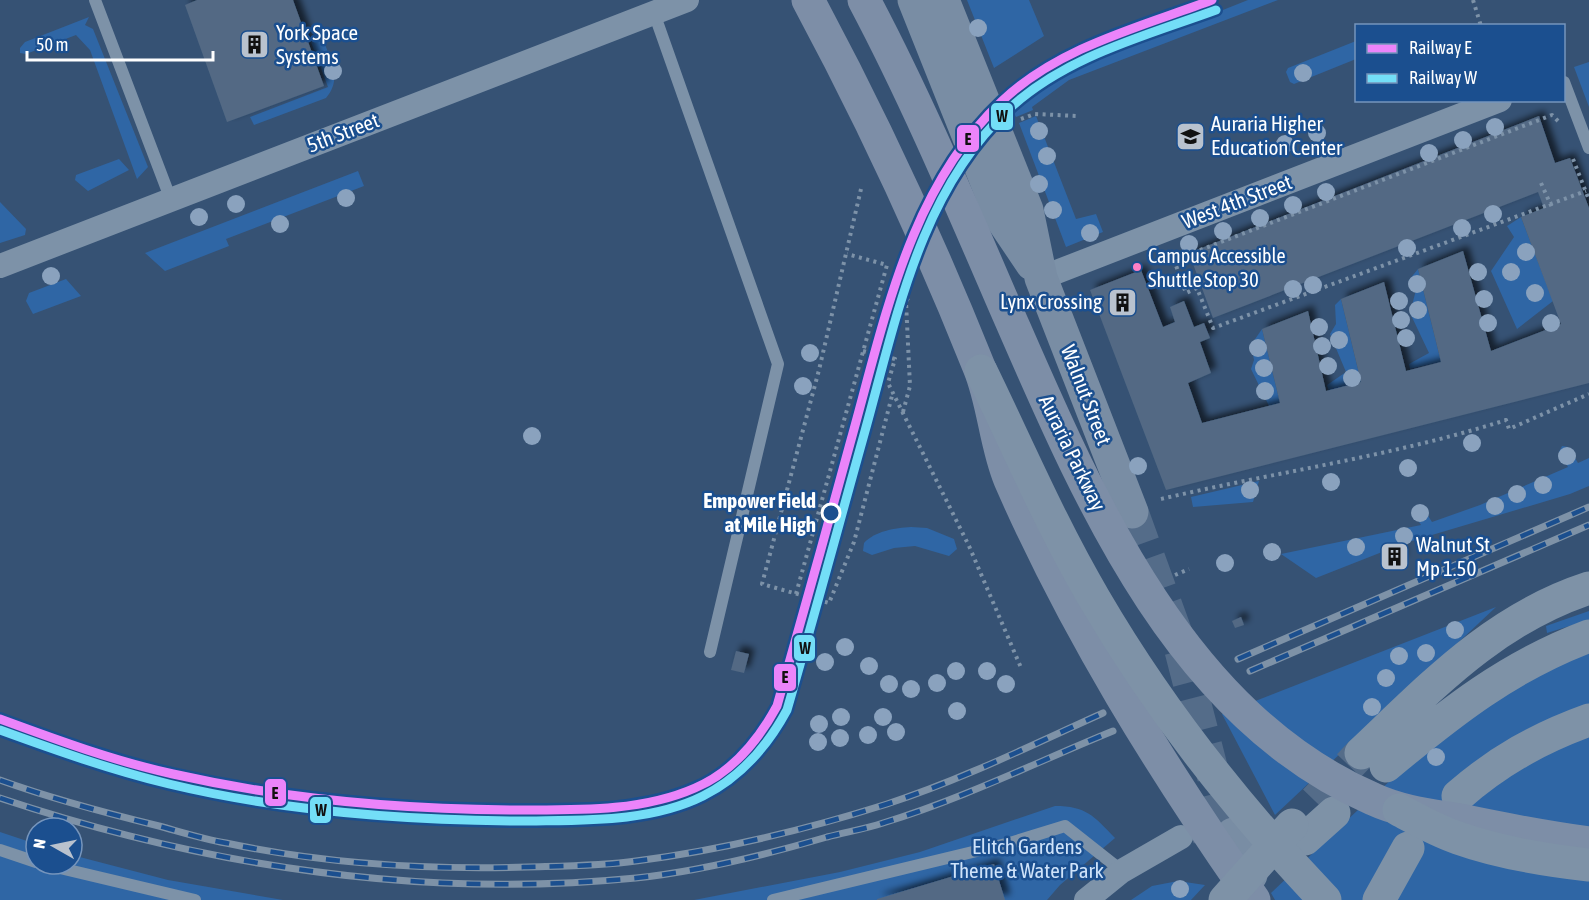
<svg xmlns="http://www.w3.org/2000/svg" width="1589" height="900" viewBox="0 0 1589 900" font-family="'Asap Condensed',sans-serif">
<defs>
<filter id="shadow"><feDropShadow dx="5.5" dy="-5.5" stdDeviation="3" flood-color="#0009"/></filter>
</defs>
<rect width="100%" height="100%" fill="#365274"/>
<path fill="#2f66a5" d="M967,0H1029L1044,36L994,68Z
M1248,0H1278L1069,80L1032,107L1033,110L1016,117L1011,107L1057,76Z
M89,17L85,25L93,29L148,167L137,179L90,50L76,35L26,54L20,53V48L25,42Z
M322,37C330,59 343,78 326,98L254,125L250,117L328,87L311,42Z
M1356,41V59L1294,84L1290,82L1286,72L1288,68Z
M1589,62V107L1574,67Z
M1036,116L1076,219L1096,214L1103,232L1066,247L1019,123Z
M119,159L129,170L88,191L75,180L76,175Z
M358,171L364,186L226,239L229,246L165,271L145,253Z
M0,202L26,229L25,235L0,243Z
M1521,217L1553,301L1517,329L1491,271L1514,237L1507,226Z
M1418,269L1441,362L1410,369L1409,364L1429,353L1410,313L1416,290L1409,280Z
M66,279L81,296L33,314L26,301L29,293Z
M1341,299L1361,382L1329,391L1327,385L1346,372L1330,334L1336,324L1335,305Z
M1262,329L1280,403L1269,406L1251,369L1254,360L1251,345Z
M1562,446L1568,447L1578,463L1589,458V486L1570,494L1405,543L1316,578L1281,554L1421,525L1412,511L1416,505H1421L1432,522L1480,505L1568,467L1559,452Z
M1259,481L1253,502L1193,507L1191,497Z
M911,527L927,528L954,539L957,549L949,556L915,546L894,548L872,555L863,551L864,543C875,531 895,528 911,527Z
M1496,607L1275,815L1222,714Z
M1589,611V620L1547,633L1546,626Z
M1589,653V900H1275L1271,893C1361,808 1469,693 1589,653Z
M1055,806C1086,806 1094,816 1115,838L1060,885L1047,900H694L840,872L920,852Z
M0,832L36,844V864H72V855L168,880L283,900H0Z
M1178,881L1205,885L1191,900H1131L1152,886Z"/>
<path fill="#526984" filter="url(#shadow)" d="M197,0H293L324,86L227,122L185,5Z
M1539,116L1555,163L1570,158L1589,208V383L1166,490L1090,290L1141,270L1163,327L1175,322L1170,307L1184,301L1194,327L1204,323L1210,338L1200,342L1211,373L1188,383L1202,423L1280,403L1262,329L1308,311L1326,391L1361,382L1341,299L1384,282L1406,371L1441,362L1418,269L1463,251L1491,351L1561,324L1521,217L1544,208L1538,192L1213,318L1189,253Z
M1399,551L1402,559L1392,563L1389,554Z
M1241,617L1244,625L1235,628L1232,621Z
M736,651L749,654L744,673L731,670Z
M994,864L1005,900H877V899Z"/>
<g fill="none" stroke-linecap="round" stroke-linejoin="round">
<path stroke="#546c89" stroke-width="24" stroke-dasharray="24 12" stroke-linecap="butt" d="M1188,833L1223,813"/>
<path stroke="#546c89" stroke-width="33" stroke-dasharray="33 16" stroke-linecap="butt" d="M1132,512L1178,639L1223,813L1233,834"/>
<path stroke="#546c89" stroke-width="33" stroke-dasharray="33 16" stroke-linecap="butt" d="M1315,801L1361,753"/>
<path stroke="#7d92a8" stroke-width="4" stroke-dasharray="3 4.5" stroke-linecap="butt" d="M1473,0L1481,26
M1021,119L1035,114L1077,116
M1558,121L1552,115L1174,260L1186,293L1197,288L1213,328L1586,191
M1573,159L1589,200
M1541,183L1553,210
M861,189L819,370L762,584L829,603L854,542L893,392
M1197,288L1194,280L1198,278
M863,351L895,359L888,383L969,546L1022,670
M903,412L910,386L906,302L908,298
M1161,499C1276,472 1394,456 1506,420L1509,429L1589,394
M1175,575L1189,569
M796,594L887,265L847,254"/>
<path stroke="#7d92a8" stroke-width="12" d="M95,0L171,200
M654,13L778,364L710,652
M1564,82L1589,148
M0,850L36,862
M43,864L195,900
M773,900L1010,843L1065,826L1122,871"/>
<path stroke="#7d92a8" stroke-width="24" d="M0,266L687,0
M1041,278L1500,100
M1086,900L1122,871L1181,837"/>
<path stroke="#798da4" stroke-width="33" d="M914,0L1001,218L1032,264
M943,0L1027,210L1041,278L1132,512
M1233,834L1251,875"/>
<path stroke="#7e92a7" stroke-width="33" d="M1361,753C1432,686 1494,619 1589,588
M1386,766C1451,712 1509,666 1589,636
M1458,796C1498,761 1539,738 1589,720
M1305,839L1334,813
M1379,900L1408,848"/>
<defs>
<path id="rail" d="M1238,659L1589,507
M1250,671L1589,525
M0,780C52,799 106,813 159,826C181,832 203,839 226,843C325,864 426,870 527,867C563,866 600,866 636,861C721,850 805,830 887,804C961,780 1032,745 1103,713
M0,798C205,866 420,899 636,878C701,871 765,855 827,837C846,832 865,829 883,823C962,799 1037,762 1113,731"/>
</defs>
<use href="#rail" stroke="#7e92a7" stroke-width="7"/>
<use href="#rail" stroke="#1b4f8f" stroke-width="4.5" stroke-dasharray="14" stroke-linecap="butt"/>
<path stroke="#7d8ea7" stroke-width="33" d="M808,0C872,119 929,242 979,367C994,403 995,444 1010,480C1075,629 1161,767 1254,900
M864,0C917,100 961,205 1006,309C1086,492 1177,714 1373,799C1401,812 1430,815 1460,820C1503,829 1545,837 1589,843"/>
<path stroke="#7e92a7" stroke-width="33" d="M981,371C1018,447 1051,525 1094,598C1158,708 1238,809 1325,900
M1399,810C1418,820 1437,831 1458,838C1500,853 1544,860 1589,865
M1225,900L1292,825"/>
<defs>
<path id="rail-1" d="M0,719C57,740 114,761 173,774C288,800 407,810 525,810C582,810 643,811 695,788C733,772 758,741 777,706C802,617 827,529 851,440C884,323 909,188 1002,101C1059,47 1140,27 1212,0"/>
<path id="rail-2" d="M0,730C55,750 111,770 169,784C286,812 409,821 529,821C586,820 651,822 703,796C741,777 767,747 787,710C814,617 839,524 865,431C896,320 920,191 1009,109C1066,56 1145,36 1216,10"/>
</defs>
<use href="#rail-1" stroke="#1b4f8f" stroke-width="14"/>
<use href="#rail-2" stroke="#1b4f8f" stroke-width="14"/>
<use href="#rail-1" stroke="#eb84fa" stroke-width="9"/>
<use href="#rail-2" stroke="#73def7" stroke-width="9"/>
</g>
<g fill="#8aa2be">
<circle cx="978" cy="28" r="9"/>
<circle cx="333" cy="71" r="9"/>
<circle cx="1303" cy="73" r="9"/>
<circle cx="1495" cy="127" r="9"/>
<circle cx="1039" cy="131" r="9"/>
<circle cx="1317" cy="133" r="9"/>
<circle cx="1463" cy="140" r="9"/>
<circle cx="1285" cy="144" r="9"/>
<circle cx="1429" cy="153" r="9"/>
<circle cx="1047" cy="156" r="9"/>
<circle cx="1039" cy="184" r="9"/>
<circle cx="1326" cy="192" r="9"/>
<circle cx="346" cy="198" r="9"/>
<circle cx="236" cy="204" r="9"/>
<circle cx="1293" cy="205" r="9"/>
<circle cx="1053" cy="210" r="9"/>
<circle cx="1493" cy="214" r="9"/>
<circle cx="199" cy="217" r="9"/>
<circle cx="1260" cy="218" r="9"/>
<circle cx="280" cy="224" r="9"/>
<circle cx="1462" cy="228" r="9"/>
<circle cx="1223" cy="231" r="9"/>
<circle cx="1090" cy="233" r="9"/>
<circle cx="1189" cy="244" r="9"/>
<circle cx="1407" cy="248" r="9"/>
<circle cx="1526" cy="252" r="9"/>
<circle cx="1478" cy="272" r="9"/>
<circle cx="1511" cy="272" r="9"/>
<circle cx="51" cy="276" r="9"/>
<circle cx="1417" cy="284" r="9"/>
<circle cx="1313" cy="285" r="9"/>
<circle cx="1293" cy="289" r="9"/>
<circle cx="1535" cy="293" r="9"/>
<circle cx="1484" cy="299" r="9"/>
<circle cx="1399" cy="301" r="9"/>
<circle cx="1418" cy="310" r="9"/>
<circle cx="1401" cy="320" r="9"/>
<circle cx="1488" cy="323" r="9"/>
<circle cx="1551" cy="323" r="9"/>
<circle cx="1319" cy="327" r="9"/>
<circle cx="1406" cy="338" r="9"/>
<circle cx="1339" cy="340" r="9"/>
<circle cx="1322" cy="346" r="9"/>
<circle cx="1258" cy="348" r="9"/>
<circle cx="810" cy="353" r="9"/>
<circle cx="1328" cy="366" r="9"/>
<circle cx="1264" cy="368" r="9"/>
<circle cx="1352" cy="378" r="9"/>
<circle cx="803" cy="386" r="9"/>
<circle cx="1265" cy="391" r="9"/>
<circle cx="532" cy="436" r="9"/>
<circle cx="1472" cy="443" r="9"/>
<circle cx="1567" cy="456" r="9"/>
<circle cx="1138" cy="466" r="9"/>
<circle cx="1408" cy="468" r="9"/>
<circle cx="1331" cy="482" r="9"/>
<circle cx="1543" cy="485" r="9"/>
<circle cx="1250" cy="490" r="9"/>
<circle cx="1517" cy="494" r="9"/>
<circle cx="1495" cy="506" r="9"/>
<circle cx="1420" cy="513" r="9"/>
<circle cx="1404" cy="536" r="9"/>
<circle cx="1356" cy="547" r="9"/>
<circle cx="1272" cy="552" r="9"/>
<circle cx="1225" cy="563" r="9"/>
<circle cx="1455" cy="630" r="9"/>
<circle cx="845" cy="647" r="9"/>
<circle cx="1426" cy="653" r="9"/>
<circle cx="1399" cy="656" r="9"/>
<circle cx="825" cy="662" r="9"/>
<circle cx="869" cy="666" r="9"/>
<circle cx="956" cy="671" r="9"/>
<circle cx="987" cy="671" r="9"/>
<circle cx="1386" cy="678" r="9"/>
<circle cx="937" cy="683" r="9"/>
<circle cx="889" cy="684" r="9"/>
<circle cx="1006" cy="684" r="9"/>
<circle cx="911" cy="689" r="9"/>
<circle cx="1372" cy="707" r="9"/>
<circle cx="957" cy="711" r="9"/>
<circle cx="841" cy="717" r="9"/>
<circle cx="883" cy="717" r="9"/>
<circle cx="819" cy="724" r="9"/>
<circle cx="896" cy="732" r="9"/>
<circle cx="868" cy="735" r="9"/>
<circle cx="840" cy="738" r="9"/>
<circle cx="818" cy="742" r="9"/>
<circle cx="1436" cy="757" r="9"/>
<circle cx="1180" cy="889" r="9"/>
</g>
<defs>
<symbol id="building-square" viewBox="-11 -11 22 22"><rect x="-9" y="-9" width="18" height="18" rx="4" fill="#b9c2ce" stroke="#1b4f8f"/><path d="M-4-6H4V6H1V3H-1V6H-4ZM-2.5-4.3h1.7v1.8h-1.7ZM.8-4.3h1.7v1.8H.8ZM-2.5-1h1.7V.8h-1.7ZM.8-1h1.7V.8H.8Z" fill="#111"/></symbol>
<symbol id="university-square" viewBox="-11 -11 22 22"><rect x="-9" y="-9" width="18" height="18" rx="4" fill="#b9c2ce" stroke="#1b4f8f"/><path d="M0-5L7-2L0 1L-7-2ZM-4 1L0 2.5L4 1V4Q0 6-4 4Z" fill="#111"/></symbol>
</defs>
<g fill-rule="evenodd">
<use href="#building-square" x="238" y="28" width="33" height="33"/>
<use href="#university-square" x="1174" y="120" width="33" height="33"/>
<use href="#building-square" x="1106" y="286" width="33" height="33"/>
<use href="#building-square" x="1378" y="540" width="33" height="33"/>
</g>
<circle fill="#ff80c5" stroke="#1b4f8f" stroke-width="2" cx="1137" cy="267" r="5"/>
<circle fill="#1b4f8f" stroke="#fff" stroke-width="3" cx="831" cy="513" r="9"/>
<g text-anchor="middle" stroke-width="5" stroke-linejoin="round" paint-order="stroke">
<g font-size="20" fill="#fff" stroke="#1b4f8f" text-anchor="start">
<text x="1148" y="263">Campus Accessible<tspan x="1148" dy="24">Shuttle Stop 30</tspan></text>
</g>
<g font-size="21" fill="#fff" stroke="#1b4f8f" text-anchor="start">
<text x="276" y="40">York Space<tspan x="276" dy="24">Systems</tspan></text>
<text x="1211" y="131">Auraria Higher<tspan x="1211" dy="24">Education Center</tspan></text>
<text x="1102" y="309" text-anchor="end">Lynx Crossing</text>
<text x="1416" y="552">Walnut St<tspan x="1416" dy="24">Mp 1.50</tspan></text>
</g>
<g font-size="21" fill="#fff" stroke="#1b4f8f">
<text transform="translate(343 133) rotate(-21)" y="7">5th Street</text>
<text transform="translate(1237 202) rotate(-21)" y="7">West 4th Street</text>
<text transform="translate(1086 395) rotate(69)" y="7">Walnut Street</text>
<text transform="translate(1072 453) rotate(64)" y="7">Auraria Parkway</text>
</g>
<g font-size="21" font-weight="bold" fill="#fff" stroke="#1b4f8f" text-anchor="end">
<text x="816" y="508">Empower Field<tspan x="816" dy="24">at Mile High</tspan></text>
</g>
<g font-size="21" fill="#cfe3fa" stroke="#1b4f8f">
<text x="1027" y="854">Elitch Gardens<tspan x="1027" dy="24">Theme &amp; Water Park</tspan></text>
</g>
</g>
<g stroke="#1b4f8f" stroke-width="2">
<rect x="990" y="102" width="24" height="29" rx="6" fill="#73def7"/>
<rect x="956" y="124" width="24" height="29" rx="6" fill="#eb84fa"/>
<rect x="793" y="634" width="23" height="28" rx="6" fill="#73def7"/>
<rect x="773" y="663" width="24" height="29" rx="6" fill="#eb84fa"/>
<rect x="264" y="778" width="23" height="29" rx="6" fill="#eb84fa"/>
<rect x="309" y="796" width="23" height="28" rx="6" fill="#73def7"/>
</g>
<g font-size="16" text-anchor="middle" font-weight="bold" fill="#111">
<text x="1002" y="122">W</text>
<text x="968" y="145">E</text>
<text x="805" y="654">W</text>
<text x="785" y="683">E</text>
<text x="275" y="799">E</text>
<text x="321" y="816">W</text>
</g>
<rect x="1355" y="24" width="210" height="78" fill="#1b4f8f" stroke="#7695bc" stroke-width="1.5"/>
<rect x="1367" y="44" width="30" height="9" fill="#eb84fa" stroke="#7695bc" stroke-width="1.5"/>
<text x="1409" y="54" font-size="18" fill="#ffffff">Railway E</text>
<rect x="1367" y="74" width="30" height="9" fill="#73def7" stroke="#7695bc" stroke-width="1.5"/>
<text x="1409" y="84" font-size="18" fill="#ffffff">Railway W</text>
<g transform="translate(54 846) rotate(279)"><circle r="28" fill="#1b4f8f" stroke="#7695bc" stroke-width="1.5"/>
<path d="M0-4.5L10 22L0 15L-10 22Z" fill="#b9c2ce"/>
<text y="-9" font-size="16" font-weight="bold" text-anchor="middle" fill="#ffffff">N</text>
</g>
<path d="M27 51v9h186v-9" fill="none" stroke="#ffffff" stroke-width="3"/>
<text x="36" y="51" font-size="18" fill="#ffffff" stroke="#1b4f8f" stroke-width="4.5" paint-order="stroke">50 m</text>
</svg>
